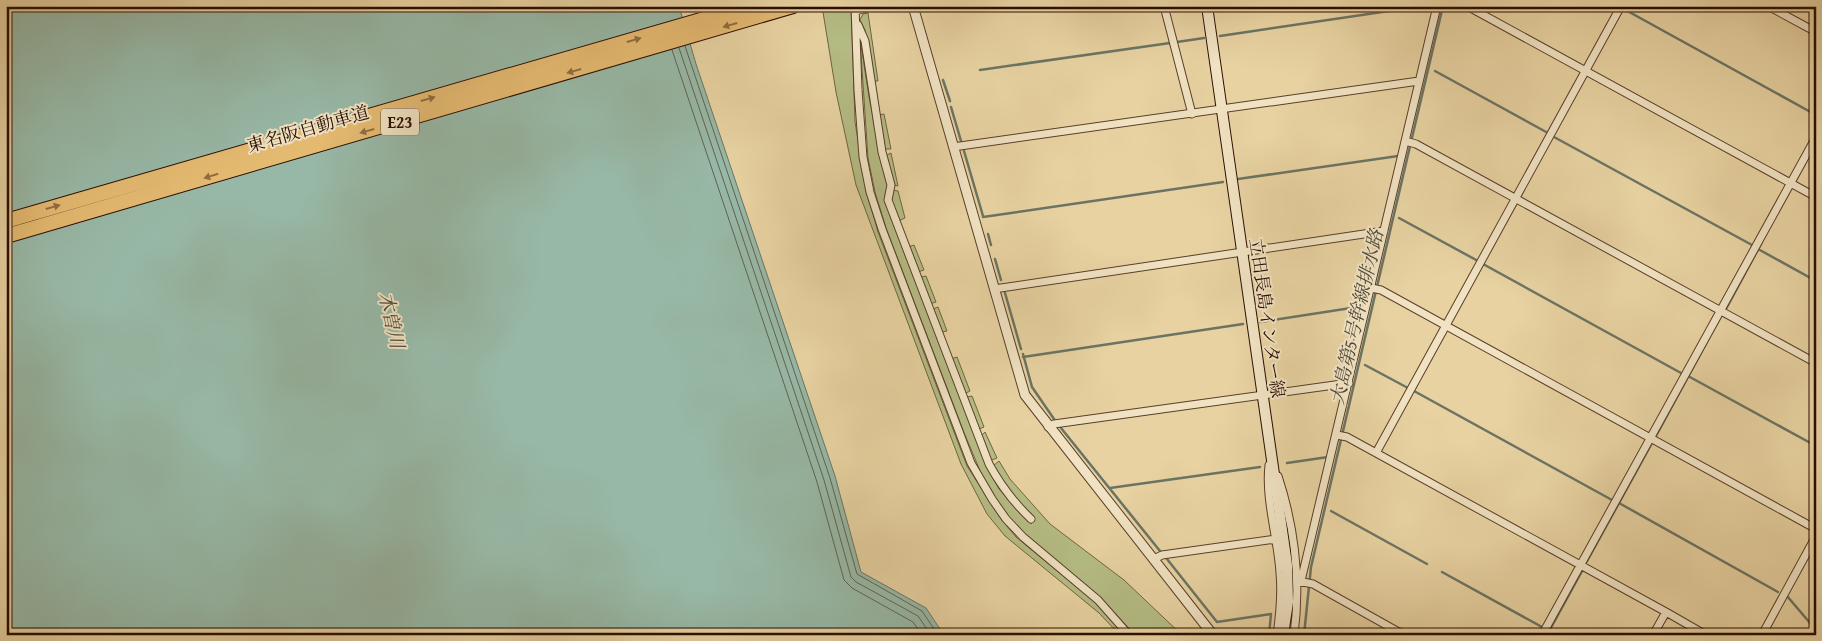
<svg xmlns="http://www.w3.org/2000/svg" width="1822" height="641" viewBox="0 0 1822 641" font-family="'Gentium Book Plus','Noto Serif JP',serif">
<rect width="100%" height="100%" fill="#e8d2a1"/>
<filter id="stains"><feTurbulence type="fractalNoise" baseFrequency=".004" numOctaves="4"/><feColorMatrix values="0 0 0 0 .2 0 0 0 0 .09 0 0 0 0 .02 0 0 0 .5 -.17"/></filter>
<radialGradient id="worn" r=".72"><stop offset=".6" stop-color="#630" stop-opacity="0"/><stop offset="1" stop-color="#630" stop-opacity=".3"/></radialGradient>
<path fill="#b5bc84" stroke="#6f6442" d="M822,6H851L855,122L866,189L878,232L967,466L1001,519L1016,537L1096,603L1124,635H1120L1099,613L1005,536L987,514L961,464L856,185L836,92Z
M868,13L878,81H873L865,30L860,20L863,14Z
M860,39L869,97L888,185L885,200L987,467L999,489L1031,524L1034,520L1015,501L993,466L999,461L1010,479L1050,524L1124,580L1182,635H1135L1101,598L1026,535L1008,517L995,498L981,473L965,435L886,228L875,192L868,158Z
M884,114L891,149H884L878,115Z
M891,153L898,186L894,185L885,156Z
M892,190L898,191L905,218L898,221L890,199Z
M914,245L924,270L918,272L908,247Z
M926,276L936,302L930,304L920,277Z
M938,307L947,331L942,332L933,309Z
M957,357L970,391L966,393L963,392L951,359Z
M972,396L984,427L979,429L967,397Z
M985,432L997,458L992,460L989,459L981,436Z"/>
<path fill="#97b8a6" stroke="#6b7464" d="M6,6H679L696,64L835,476L861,572L926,608L944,635H6Z"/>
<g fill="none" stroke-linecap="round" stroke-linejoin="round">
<path stroke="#606253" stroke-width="1" d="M685,46L830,478L857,574L922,611L938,635
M679,48L824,480L851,577L856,582L918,616L931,635
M672,50L817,482L844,580L852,588L913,622L922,635"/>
<path stroke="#6b7464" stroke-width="2.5" d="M1622,8L1816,115
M1220,36L1423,6
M1177,42L1204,38
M980,70L1170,43
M1435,71L1548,133
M943,80L950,101
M951,107L961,141
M1554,137L1752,245
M964,151L983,216
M1238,179L1398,156
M983,217L1223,182
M1399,218L1478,261
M988,234L991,245
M1758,249L1816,281
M995,259L1001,280
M1483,264L1681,373
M1005,293L1021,349
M1726,309L1762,242
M1260,322L1364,306
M1023,354L1032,387L1054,419
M1023,357L1243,324
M1365,365L1408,388
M1688,376L1816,446
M1414,391L1612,500
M1061,428L1160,551
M1656,436L1721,316
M1287,463L1328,457
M1110,488L1260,467
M1619,503L1778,592
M1331,511L1427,564
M1167,559L1217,622L1271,614L1269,635
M1586,563L1652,443
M1442,572L1542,627
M1787,596L1816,630
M1549,631L1556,635
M1304,635L1311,567L1443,6
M1547,635L1582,571"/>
<defs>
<path id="minor" d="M855,6L858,90L863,157L870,192L882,229L971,463L992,499L1006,519L1023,537L1098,600L1129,635
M1164,6L1192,114
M1467,6L1816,197
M1768,6L1816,32
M855,11L875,6
M858,25L865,41L882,152L891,185L888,200L989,464C1001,486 1013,502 1031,519
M1405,141L1416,144L1816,363
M953,147L1419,81
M1371,288L1381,290L1816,529
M994,289L1384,231
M1048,427L1054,424L1349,383
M1337,435L1347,437L1666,612L1653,635
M1376,453L1621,6
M1269,465C1265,500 1278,538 1280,573C1282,594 1280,614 1277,635
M1278,476C1295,528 1301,581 1294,635
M1154,559L1162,555L1276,539
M1298,581L1313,584L1404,635
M1301,581L1437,6
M1666,612L1706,635
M1542,635L1816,137
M1762,635L1816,536"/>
<path id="tertiary" d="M913,6L1025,395L1213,635"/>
<path id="secondary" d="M1207,6L1287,565L1288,602L1283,635"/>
<path id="motorway" d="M6,221L749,6
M6,236L793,6"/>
</defs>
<use href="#minor" stroke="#593e28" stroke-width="9"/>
<use href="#tertiary" stroke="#593e28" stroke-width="11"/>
<use href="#secondary" stroke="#290d00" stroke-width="12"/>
<use href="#motorway" stroke="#290d00" stroke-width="16"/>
<use href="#minor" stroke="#f0e2c2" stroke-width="7"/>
<use href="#tertiary" stroke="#f0e2c2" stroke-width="9"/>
<use href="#secondary" stroke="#f0e2c2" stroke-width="10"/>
<use href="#motorway" stroke="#e4b970" stroke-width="14"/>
</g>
<defs><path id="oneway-solid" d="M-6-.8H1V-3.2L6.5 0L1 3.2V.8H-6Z" transform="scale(1.25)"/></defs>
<g fill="#906c3e">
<use href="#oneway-solid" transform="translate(730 25) rotate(164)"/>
<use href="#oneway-solid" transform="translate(634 40) rotate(-16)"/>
<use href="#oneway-solid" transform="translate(574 71) rotate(164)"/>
<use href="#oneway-solid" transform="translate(428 99) rotate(-16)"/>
<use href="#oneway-solid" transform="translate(367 131) rotate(164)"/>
<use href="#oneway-solid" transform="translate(211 176) rotate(163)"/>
<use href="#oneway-solid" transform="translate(53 207) rotate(-16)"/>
</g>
<g text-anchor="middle" stroke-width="4" stroke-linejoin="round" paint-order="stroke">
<rect fill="#f0e2c2" stroke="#654d3a" stroke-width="1" x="381" y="108.5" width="38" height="27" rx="4"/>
<g font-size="16" font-weight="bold" fill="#290d00">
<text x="400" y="128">E23</text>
</g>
<g font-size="18" fill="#290d00" stroke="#f0e2c2">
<text transform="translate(308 129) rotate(-16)" y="6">東名阪自動車道</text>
<text transform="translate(1267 318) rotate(82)" y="6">立田長島インター線</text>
</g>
<g font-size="19" font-style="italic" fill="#50493a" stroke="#f0e2c2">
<text transform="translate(1356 317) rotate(-77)" y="7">大島第5号幹線排水路</text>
<text transform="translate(392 320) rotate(77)" y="7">木曽川</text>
</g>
</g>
<rect width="1822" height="641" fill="none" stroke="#e8d2a1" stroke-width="25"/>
<rect x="8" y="8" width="1807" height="626" fill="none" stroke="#290d00" stroke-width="2.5"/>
<rect x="12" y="12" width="1797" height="616" fill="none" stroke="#290d00"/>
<rect width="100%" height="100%" filter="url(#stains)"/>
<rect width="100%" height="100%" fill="url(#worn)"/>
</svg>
